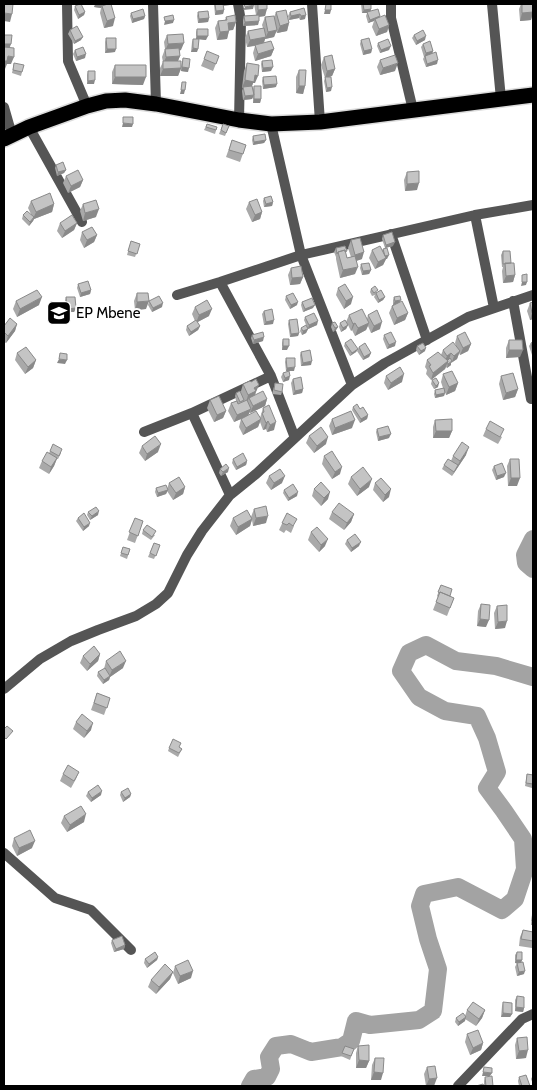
<svg xmlns="http://www.w3.org/2000/svg" width="537" height="1090" viewBox="0 0 537 1090" font-family="Cabin,sans-serif">
<rect width="100%" height="100%" fill="#fff"/>
<g fill="none" stroke-linecap="round" stroke-linejoin="round">
<path stroke="#a3a3a3" stroke-width="18" d="M533,539L525,555L526,563L533,569
M250,1086L254,1079L267,1077L271,1069L269,1057L276,1046L291,1044L311,1052L342,1047L351,1041L356,1021L370,1025L419,1020L433,1011L438,969L428,939L420,906L424,894L458,887L502,910L515,899L525,869L523,839L504,811L487,788L497,772L487,738L477,716L445,711L419,697L401,671L409,653L426,645L456,661L496,666L533,677"/>
<defs>
<path id="highway" d="M4,139L29,127L87,106L106,101L125,100L156,104L239,120L271,124L320,122L533,95"/>
</defs>
<use href="#highway" stroke="#dbdbdb" stroke-width="18"/>
<path stroke="#555" stroke-width="10" d="M67,4L68,61L87,106
M153,4L156,104
M238,4L241,21L239,120
M312,4L320,122
M391,4V18L413,110
M492,4L501,99
M4,107L12,135
M29,127L82,222
M475,215L494,308
M391,234L427,340
M220,282L271,376L295,438
M177,295L220,282L301,255L475,215L533,205
M513,301L531,399
M352,385L385,363L468,317L533,295
M192,413L230,495
M144,432L192,413L271,376
M4,689L40,659L71,641L98,630L136,616L156,604L168,593L187,555L202,531L230,495L256,474L352,385L301,255L271,124
M4,853L55,898L91,910L131,950
M458,1086L522,1019L533,1014"/>
<use href="#highway" stroke="#000" stroke-width="15"/>
</g>
<path fill="#a9a9a9" d="M95,4H111L113,26L104,28L100,13L101,8L94,7Z
M214,4H231L230,5L224,6V10L223,14L215,15Z
M254,4H267L265,16L259,17L258,25L243,26V20L244,16L256,15Z
M361,4H371V11L389,25L387,32L376,36L372,27L374,21L368,23L366,16L367,13H362Z
M518,4H533V13L531,20L520,21L519,9L521,4Z
M75,6L85,12L84,15L78,19L74,10Z
M304,8L305,19L300,20L299,18L289,20L288,16L290,12Z
M198,12L209,18L208,22L198,23L197,16Z
M276,12L289,23L287,31L277,33L276,31L274,37L265,39L264,43L274,49L271,56L255,61L253,53L255,46L247,47L245,38L248,31L263,28L262,25L265,17H274Z
M131,13L145,16L144,19L132,23L130,16Z
M226,17L236,22L233,30H229L227,39L217,40L215,28L218,21L225,20Z
M197,29L206,40L199,39L197,52H191L192,42L193,39H196V32Z
M70,30L81,40L74,44L68,34Z
M167,35L181,50L179,51L180,56L178,61L181,67L183,58L188,72L181,71V69L178,76H160V68L163,62L162,57L165,49L164,42Z
M414,35L425,40L416,45L412,38Z
M106,38L115,52L105,53V42Z
M361,40L372,49L371,53L363,55L360,44Z
M378,43L389,50L380,53L377,46Z
M423,44L433,51L432,53L437,64L426,67L423,59L424,57L421,47Z
M75,50L85,58L76,61L73,54Z
M219,56L213,71L201,66L204,59Z
M324,57L335,69L332,76L329,77L331,91L326,92L324,81L325,78L321,65Z
M380,60L395,71L380,75L377,67Z
M262,61L271,71L262,72L261,64Z
M14,63L22,72L21,76L12,73Z
M247,63L255,83H253L252,86L253,90L254,86L261,99L260,103H253V97L252,99L243,100L242,91L243,88H242L244,71Z
M115,65L143,85L112,84V72Z
M299,70L305,86L303,94L296,93V77Z
M88,71L94,84H87V75Z
M263,77L276,87L263,89L262,81Z
M207,124L217,127L215,134L204,130Z
M223,124L229,126L225,136L219,134Z
M253,136L266,140L264,143L253,145L252,140Z
M232,140L246,145L240,162L226,157Z
M56,165L66,170L64,173L57,176L55,168Z
M407,172L417,190L405,191L404,180Z
M66,176L83,180L80,187L68,193L63,183Z
M264,198L273,202L272,206L264,207L263,201Z
M31,201L54,204L52,212L34,219L33,221L29,226L22,219L23,215L31,214L28,208Z
M249,202L262,212L260,219L252,222L246,209Z
M83,204L96,217L83,221L80,211Z
M60,223H77L74,230L62,238L57,231Z
M82,232L97,235L94,242L84,248L80,240Z
M383,235L393,246L385,248L382,239Z
M351,240L362,259L356,261L355,274L340,278L336,259V257L334,252L336,248L346,254L347,258L351,257L348,248Z
M131,241L140,244L135,257L127,255Z
M383,249L387,259H386L383,265L375,269L369,258L372,250L382,251Z
M503,251L511,263L515,275L513,282L503,283L502,271L503,267H502L501,255Z
M361,264L371,270L369,274L362,275L360,268Z
M291,268L303,277L300,284L290,285L288,275Z
M78,284L91,290L90,294L80,297L77,288Z
M338,288L351,304L344,309L336,295Z
M371,289L385,297L383,300L378,303L374,297L375,295L372,296L370,292Z
M137,293L146,309L135,310L134,301Z
M286,296L297,305L290,309L285,300Z
M66,297L76,308L74,312H65V301Z
M394,297L400,302L408,313L405,320L394,325L389,313L392,306L393,305V300Z
M16,301L39,305L17,317L13,309Z
M149,301L162,307L152,312L148,305Z
M302,302L313,308L303,312L301,305Z
M533,302V319L530,320L527,311L530,303Z
M195,307L209,316L197,322L200,326L198,330L189,336L186,330L187,326L195,321L192,314Z
M264,311L273,324L264,325L262,314Z
M349,315L367,319L368,315L380,329L371,333L368,326L366,330L355,336L352,330L351,331L348,325L346,329L341,332L339,327L340,323L346,322Z
M305,317L317,325L308,329L306,333L302,335L300,331L301,328L307,327L304,320Z
M289,320L299,333L298,336L290,337L288,324Z
M332,323L338,327L336,330L333,332L331,327Z
M17,324L15,331L6,343L4,342V326Z
M252,335L263,341L253,344L251,338Z
M384,335L395,346L387,349L383,339Z
M457,336L471,344L468,351L460,355L459,353L457,359L451,363V365L447,368L446,367L445,369L431,380L426,374L427,370L425,367L427,360L441,355L443,350L456,346L455,343Z
M283,339L287,350H282V343Z
M509,340L520,357L506,358V348Z
M533,342V358L529,346L531,343Z
M345,343L358,349L356,352L350,356L344,346Z
M417,346L425,351L419,355L416,350Z
M359,347L371,353L369,357L363,360L357,351Z
M301,352L311,365L301,366L300,355Z
M17,353L36,360L33,368L25,374L15,360Z
M286,358L294,371H289V380L283,382L281,377L283,373L288,371H286L285,362Z
M443,374L458,383L455,391L446,395L445,392L444,396L435,398L434,394L435,390L443,388L441,382Z
M386,376L402,382L388,390L384,383Z
M501,376L518,389L515,397L503,400L499,384Z
M293,379L303,389L302,393L293,395L291,383Z
M432,380L438,387L434,389L431,384Z
M275,383L282,392L281,395L272,394Z
M243,384L256,393L254,395L267,399L265,406L250,413L249,412L248,415L260,418L263,408L274,430L267,432L266,429L263,430L260,422L258,427L243,435L239,427L241,419L243,418L234,422L228,411L231,403L236,401L235,396L236,393L241,391Z
M210,400L226,411L223,418L214,422L207,408Z
M353,407L360,409L368,415L367,419L360,423L352,410Z
M332,419L352,428L332,435L329,426Z
M435,420L452,431L449,438H433V427Z
M377,429L389,438L378,441L376,432Z
M486,429L502,437L498,444L483,436Z
M309,436L326,444L314,453L306,443Z
M142,446L158,452L145,461L139,453Z
M50,451L61,453L58,459H57L54,466L49,474L39,468L42,461L49,453Z
M466,455L452,476L442,469L444,465L451,461L453,456Z
M324,456L340,474L332,479L322,464Z
M233,459L247,461L246,465L236,470L232,463Z
M510,459L517,486H508L507,466Z
M494,466L504,477L496,480L492,470Z
M220,469L228,472L221,476L219,473Z
M269,476L282,483L271,490L266,483Z
M351,477L369,487L357,496L348,484Z
M169,483L185,487L183,494L173,500L167,491L166,494L157,497L155,492L156,488L167,489Z
M375,483L389,497L383,502L373,490Z
M314,489L328,499L321,506L312,496Z
M284,490L297,496L288,501L283,493Z
M254,509L266,523L253,526L252,520L250,526L236,535L230,526L233,518L251,517Z
M88,512L98,515L90,520L87,515Z
M332,512L354,514L351,522L344,530L329,519Z
M287,513L294,526L291,533L286,530L284,533L279,530Z
M78,518L89,526L83,531L76,521Z
M135,518L143,521L135,543L127,540Z
M143,530L155,535L151,540L142,534Z
M311,532L325,546L319,552L308,540Z
M347,540L359,546L351,552L345,544Z
M154,543L160,545L154,559L148,557Z
M123,547L130,549L127,559L120,556Z
M441,585L450,596L454,598L447,616L433,610L438,597L437,596Z
M481,604L486,627L477,626L478,611Z
M497,606L505,628L495,629L494,613Z
M100,654L98,661L87,671L80,663L83,656Z
M106,661L123,668L110,677L109,680L103,684L97,676L98,672L104,669Z
M97,693L110,698L104,715L91,710Z
M76,722L91,730L84,738L73,729Z
M179,747L182,749L178,757L168,751L169,748Z
M79,772L76,779L71,788L60,781L63,774Z
M527,774L533,775V785L532,788L525,786Z
M88,792L101,795L91,802L86,796Z
M121,792L131,794L130,797L123,802L120,795Z
M64,816L84,822L67,832L61,823Z
M14,838L32,848L17,856L12,846Z
M533,910V925H531L532,914Z
M523,930L533,932V945L532,948L519,946L520,937Z
M112,940L125,945L124,949L114,952L111,943Z
M517,952L521,962L524,974L517,976L515,967L517,963H515V955Z
M158,957L157,960L147,968L144,963L145,959Z
M175,966L191,978L178,984L173,973Z
M173,972L170,979L156,994L148,987L151,980Z
M517,996L524,1008L523,1012L515,1011V1000Z
M503,1002L512,1014L510,1017H501L502,1006Z
M467,1010H485L482,1018L476,1026L465,1019V1021L458,1026L455,1022L456,1018L465,1016Z
M467,1034L483,1043L481,1050L470,1055L465,1042Z
M517,1038L526,1058L516,1059L515,1045Z
M345,1046L354,1049L350,1060L341,1056Z
M358,1046L369,1061L366,1068H356V1053Z
M375,1058L381,1080H371L372,1065Z
M427,1067L434,1086H426L424,1074Z
M533,1075V1084L531,1079Z
M485,1077L493,1086H484V1081Z
M519,1077L530,1086H519L518,1081Z"/>
<path fill="#898989" d="M96,4H108L102,6L101,8L94,7Z
M168,4H177L167,5Z
M215,4H231L230,5L215,6Z
M501,4H515L514,5H500Z
M254,5L253,9L243,10L245,7Z
M267,9L265,16L256,17L258,10Z
M371,9L370,13H362L364,10Z
M224,10L223,14L215,15L216,11Z
M325,10H331L330,14H324Z
M85,12L84,15L78,19L79,15Z
M533,12L531,20L520,21L522,13Z
M4,13L12,14L10,22L4,21Z
M300,14L299,18L289,20L291,16Z
M306,15L305,19L300,20L301,16Z
M145,16L144,19L132,23L133,19Z
M380,16L379,20L375,19L374,21L368,23L370,20Z
M115,18L113,26L104,28L107,21Z
M209,18L208,22L198,23L199,19Z
M174,20L173,23L164,25L165,21Z
M259,21L258,25L243,26L245,22Z
M236,22L233,30L225,31L228,23Z
M289,23L287,31L277,33L280,26Z
M389,25L387,32L376,36L379,29Z
M277,30L274,37L265,39L268,32Z
M229,31L227,39L217,40L220,32Z
M197,36H208L206,40L196,39Z
M426,36L425,40L416,45L417,41Z
M83,37L81,40L74,44L75,41Z
M266,37L263,44L247,47L250,40Z
M184,43L181,50L165,51L168,44Z
M4,44H11L8,52L4,51Z
M391,46L389,50L380,53L381,50Z
M193,48L198,49L197,52H191Z
M107,49H116L115,52L105,53Z
M274,49L271,56L255,61L258,54Z
M372,49L371,53L363,55L364,51Z
M433,51L432,55L424,57L426,53Z
M86,54L85,58L76,61L77,57Z
M8,56L14,57L11,64H7L5,69H4V61Z
M180,56L177,63L163,65L166,57Z
M438,60L437,64L426,67L427,64Z
M398,63L395,71L380,75L383,68Z
M182,67L189,68L188,72L181,71Z
M273,67L271,71L262,72L263,68Z
M181,68L178,76H160L163,69Z
M335,69L332,76L325,78L327,71Z
M255,75L258,76L255,83H253L251,89L242,88L245,80Z
M115,77H146L143,85L112,84Z
M95,80L94,84H87L88,81Z
M277,84L276,87L263,89L264,85Z
M299,86H305L303,94L296,93Z
M332,87L331,91L326,92L327,88Z
M181,90H185L184,94H180Z
M254,95L252,99L243,100L245,96Z
M254,99H261L260,103H253Z
M123,123L133,124L132,127H122Z
M266,140L264,143L253,145L254,142Z
M66,170L64,173L57,176L58,172Z
M83,180L80,187L68,193L71,186Z
M419,183L417,190L405,191L407,184Z
M273,202L272,206L264,207L266,204Z
M54,204L52,212L34,219L33,221L29,226L30,222L33,219L36,212Z
M99,209L96,217L83,221L85,213Z
M262,212L260,219L252,222L255,215Z
M77,223L74,230L62,238L65,231Z
M97,235L94,242L84,248L87,240Z
M395,242L393,246L385,248L386,245Z
M364,252L362,259L353,262L355,255Z
M389,255L387,259H386L383,265L375,269L378,262L385,256Z
M358,267L355,274L340,278L343,270Z
M371,270L369,274L362,275L363,271Z
M515,275L513,282L503,283L506,276Z
M303,277L300,284L290,285L292,278Z
M522,282H527L526,285L521,286Z
M91,290L90,294L80,297L81,293Z
M42,297L39,305L17,317L20,309Z
M353,297L351,304L344,309L346,301Z
M385,297L383,300L378,303L379,300Z
M401,300L399,303L393,305L395,301Z
M149,301L146,309L135,310L137,302Z
M298,302L297,305L290,309L291,305Z
M163,303L162,307L152,312L153,308Z
M315,305L313,308L303,312L305,309Z
M76,308L74,312H65L67,309Z
M212,309L209,316L196,323L199,315Z
M533,312V319L530,320L532,313Z
M408,313L405,320L394,325L397,318Z
M274,320L273,324L264,325L266,322Z
M318,321L317,325L308,329L309,325Z
M382,322L380,329L371,333L374,326Z
M355,323L352,330L351,331L353,324Z
M369,323L366,330L355,336L358,328Z
M17,324L15,331L6,343L8,336Z
M348,325L346,329L341,332L343,328Z
M200,326L198,330L189,336L191,332Z
M338,327L336,330L333,332L335,328Z
M308,329L306,333L302,335L303,331Z
M299,333L298,336L290,337L291,334Z
M264,337L263,341L253,344L254,340Z
M396,342L395,346L387,349L389,345Z
M471,344L468,351L460,355L463,348Z
M283,346H289L287,350H282Z
M426,348L425,351L419,355L421,351Z
M358,349L356,352L350,356L352,353Z
M509,350H523L520,357L506,358Z
M460,351L457,359L451,363V365L447,368L448,364L452,362L454,356Z
M371,353L369,357L363,360L364,357Z
M451,353L449,360L444,363L447,356Z
M59,359L67,360L65,364L57,363Z
M36,360L33,368L25,374L28,367Z
M312,361L311,365L301,366L303,363Z
M448,361L445,369L431,380L433,373Z
M295,367L294,371H286L287,368Z
M404,374L402,382L388,390L391,383Z
M290,376L289,380L283,382L285,378Z
M439,383L438,387L434,389L436,386Z
M458,383L455,391L446,395L449,387Z
M259,385L253,399L249,398L247,402L246,403L248,395L254,388Z
M303,389L302,393L293,395L295,391Z
M518,389L515,397L503,400L506,393Z
M445,393L444,396L435,398L436,395Z
M267,399L265,406L250,413L253,406Z
M251,409L248,416L234,422L237,415Z
M226,411L223,418L214,422L217,415Z
M368,415L367,419L360,423L361,419Z
M261,419L258,427L243,435L246,428Z
M355,420L352,428L332,435L335,428Z
M268,421L266,429L263,430L266,423Z
M276,422L274,430L267,432L270,425Z
M436,431H452L449,438H433Z
M391,434L389,438L378,441L379,437Z
M328,437L326,444L314,453L317,446Z
M161,444L158,452L145,461L147,454Z
M469,447L466,455L452,476L460,461Z
M57,458L54,466L49,474L51,467Z
M247,461L246,465L236,470L237,467Z
M342,467L340,474L332,479L335,472Z
M229,468L228,472L221,476L223,472Z
M506,473L504,477L496,480L497,476Z
M285,476L282,483L271,490L274,483Z
M511,478H520L517,486H508Z
M372,479L369,487L357,496L360,489Z
M185,487L183,494L173,500L176,493Z
M391,489L389,497L383,502L385,495Z
M168,490L166,494L157,497L158,493Z
M298,492L297,496L288,501L289,498Z
M330,492L328,499L321,506L324,498Z
M99,511L98,515L90,520L92,516Z
M354,514L351,522L344,530L347,523Z
M268,516L266,523L253,526L256,518Z
M252,519L250,526L236,535L238,527Z
M90,523L89,526L83,531L84,527Z
M328,539L325,546L319,552L321,545Z
M361,542L359,546L351,552L352,548Z
M480,619L489,620L486,627L477,626Z
M507,621L505,628L495,629L498,622Z
M100,654L98,661L87,671L90,664Z
M126,661L123,668L110,677L109,680L103,684L104,680L109,677L112,670Z
M93,723L91,730L84,738L87,731Z
M102,791L101,795L91,802L92,798Z
M131,794L130,797L123,802L125,798Z
M86,814L84,822L67,832L70,825Z
M35,841L32,848L17,856L19,848Z
M125,945L124,949L114,952L116,949Z
M158,957L157,960L147,968L149,964Z
M516,960H522L521,964L515,963Z
M193,971L191,978L178,984L180,976Z
M525,971L524,974L517,976L519,972Z
M173,972L170,979L156,994L159,987Z
M516,1007L524,1008L523,1012L515,1011Z
M485,1010L482,1018L476,1026L479,1019Z
M503,1013L512,1014L510,1017H501Z
M466,1017L465,1021L458,1026L459,1022Z
M483,1043L481,1050L470,1055L473,1048Z
M528,1050L526,1058L516,1059L519,1051Z
M359,1060L369,1061L366,1068H356Z
M374,1072L383,1073L381,1080H371Z
M483,1072L492,1073L490,1076H482Z
M437,1078L434,1086H426L429,1079Z"/>
<path fill="#c4c4c4" stroke="#898989" d="M4,4H13L12,14L4,13Z
M80,4H81L85,12L79,15L75,6Z
M108,4H111L115,18L107,21L102,6Z
M215,4H223L224,10L216,11Z
M244,4H254V5L245,7Z
M258,4H267V9L258,10Z
M326,4H331V10H325Z
M363,4H371V9L364,10Z
M522,4H533V12L522,13Z
M304,8L306,15L301,16L300,14L291,16L290,12Z
M143,9L145,16L133,19L131,13Z
M378,9L380,16L370,20L367,12Z
M286,10L289,23L280,26L276,12Z
M208,11L209,18L199,19L198,12Z
M173,15L174,20L165,21L164,17Z
M235,15L236,22L228,23L229,31L220,32L218,21L227,20L226,17Z
M259,15V21L245,22L244,16Z
M385,15L389,25L379,29L375,19Z
M274,16L277,30L268,32L265,17Z
M77,26L83,37L75,41L70,30Z
M264,28L266,37L250,40L248,31Z
M197,29H208V36H197Z
M423,30L426,36L417,41L414,35Z
M183,34L184,43L168,44L167,35Z
M4,35H12L11,44H4Z
M106,38H116V49H107Z
M369,38L372,49L364,51L361,40Z
M193,39H199L198,49L193,48Z
M388,39L391,46L381,50L378,43Z
M271,41L274,49L258,54L255,45Z
M430,41L433,51L426,53L423,44Z
M4,47L14,48V57L8,56L7,61H4Z
M83,47L86,54L77,57L75,50Z
M179,48L180,56L166,57L165,49Z
M207,51L219,56L216,64L204,59Z
M436,52L438,60L427,64L425,56Z
M332,55L335,69L327,71L324,57Z
M395,55L398,63L383,68L380,60Z
M183,58L190,59L189,68L182,67Z
M272,60L273,67L263,68L262,61Z
M163,61H181V68L163,69Z
M14,63L24,65L22,72L13,70Z
M247,63L259,65L258,76L255,75L254,82L245,80Z
M115,65H146V77H115Z
M299,70H306L305,86H299Z
M88,71H95V80L88,81Z
M276,76L277,84L264,85L263,77Z
M325,77H331L332,87L327,88Z
M182,82H186L185,90H181Z
M252,86L254,95L245,96L243,87Z
M254,86H261V99H254Z
M123,117H133V124L123,123Z
M207,124L217,127L216,130L206,127Z
M223,124L229,126L226,133L221,130Z
M265,134L266,140L254,142L253,136Z
M232,140L246,145L243,154L229,150Z
M63,162L66,170L58,172L56,165Z
M78,170L83,180L71,186L66,176Z
M419,171V183L407,184V172Z
M50,193L54,204L36,212L31,201Z
M271,196L273,202L266,204L264,198Z
M257,199L262,212L255,215L249,202Z
M96,200L99,209L85,213L83,204Z
M27,211L34,217L30,222L23,215Z
M72,215L77,223L65,231L60,223Z
M92,227L97,235L87,240L82,232Z
M392,232L395,242L386,245L383,235Z
M360,238L364,252L355,255L351,240Z
M131,241L140,244L137,254L128,251Z
M345,246L347,251L345,252V250L338,252L337,254L336,248Z
M380,246L386,258L378,262L372,250Z
M387,248L389,255L385,256L383,249Z
M345,250L347,258L355,256L358,267L343,270L338,252Z
M503,251H510L511,263L503,264Z
M369,263L371,270L363,271L361,264Z
M505,263H514L515,275L506,276Z
M301,266L303,277L292,278L291,268Z
M527,274V282H522V275Z
M88,281L91,290L81,293L78,284Z
M345,284L353,297L346,301L338,288Z
M375,286L378,290L374,293L371,289Z
M37,290L42,297L20,309L16,301Z
M381,290L385,297L379,300L376,293Z
M137,293H148L149,301L137,302Z
M293,293L298,302L291,305L286,296Z
M159,296L163,303L153,308L149,301Z
M400,296L401,300L395,301L394,297Z
M66,297H75L76,308L67,309Z
M312,298L315,305L305,309L302,302Z
M207,300L212,309L199,315L195,307Z
M402,301L408,313L397,318L392,306Z
M533,302V312L532,313L530,303Z
M272,309L274,320L266,322L264,311Z
M362,309L369,323L358,328L355,323L353,324L349,315Z
M377,310L382,322L374,326L368,315Z
M314,313L318,321L309,325L305,317Z
M10,318L17,324L8,336L4,332V326Z
M297,319L299,333L291,334L289,320Z
M196,320L200,326L191,332L187,326Z
M345,320L348,325L343,328L340,323Z
M335,322L338,327L335,328L332,323Z
M306,325L308,329L303,331L301,328Z
M263,332L264,337L254,340L252,335Z
M391,332L396,342L389,345L384,335Z
M465,332L471,344L463,348L457,336Z
M283,339H289V346H283Z
M351,339L358,349L352,353L345,343Z
M509,340H522L523,350H509Z
M453,342L460,351L454,356L451,353L447,356L443,350Z
M533,342V352L531,343Z
M365,343L371,353L364,357L359,347Z
M423,343L426,348L421,351L417,346Z
M26,347L36,360L28,367L17,353Z
M310,350L312,361L303,363L301,352Z
M438,352L448,361L433,373L429,366L431,365L427,360Z
M60,353L67,354V360L59,359Z
M286,358H295V367L287,368Z
M450,358L452,361L448,364H447L448,361H447Z
M400,367L404,374L391,383L386,376Z
M289,371L290,376L285,378L283,373Z
M452,371L458,383L449,387L443,374Z
M513,373L518,389L506,393L501,376Z
M301,377L303,389L295,391L293,379Z
M436,378L439,383L436,386L432,380Z
M256,379L259,385L254,388L256,391L248,395L243,384L250,381L251,382Z
M275,383L283,384L282,392L274,390Z
M444,388L445,393L436,395L435,390Z
M240,391L244,400L240,402L236,393Z
M263,391L267,399L253,406L249,398Z
M219,396L226,411L217,415L210,400Z
M247,400L251,409L237,415L231,403L237,401L238,404Z
M357,404L360,409L363,407L368,415L361,419L353,407Z
M269,405L276,422L270,425L268,421L266,423L262,413L264,412L263,408Z
M256,411L261,419L246,428L241,419Z
M351,411L355,420L335,428L332,419Z
M452,419V431H436L435,420Z
M490,421L504,429L500,437L486,429Z
M388,426L391,434L379,437L377,429Z
M321,427L328,437L317,446L309,436Z
M155,436L161,444L147,454L142,446Z
M462,442L469,447L460,461L453,456Z
M53,444L62,449L59,456L50,451Z
M332,451L342,467L335,472L324,456Z
M47,452L57,458L51,467L42,461Z
M243,453L247,461L237,467L233,459Z
M448,459L458,465L454,472L444,465Z
M510,459H519L520,478H511Z
M502,463L506,473L497,476L494,466Z
M226,464L229,468L223,472L220,469Z
M363,467L372,479L360,489L351,477Z
M280,469L285,476L274,483L269,476Z
M179,477L185,487L176,493L169,483Z
M381,478L391,489L385,495L375,483Z
M321,482L330,492L324,498L314,489Z
M293,484L298,492L289,498L284,490Z
M166,485L168,490L158,493L156,488Z
M339,503L354,514L347,523L332,512Z
M266,506L268,516L256,518L254,509Z
M96,507L99,511L92,516L88,512Z
M247,510L252,519L238,527L233,518Z
M84,513L90,523L84,527L78,518Z
M287,513L297,519L293,526L289,523L287,525L282,523Z
M135,518L143,521L138,536L129,532Z
M147,525L156,531L152,537L143,530Z
M317,527L328,539L321,545L311,532Z
M355,534L361,542L352,548L347,540Z
M154,543L160,545L156,556L150,553Z
M123,547L130,549L128,555L121,553Z
M441,585L452,589L450,596L440,592V593L438,592Z
M440,592L454,598L450,608L436,602Z
M481,604L490,605L489,620L480,619Z
M507,605V621L498,622L497,606Z
M94,646L100,654L90,664L83,656Z
M120,651L126,661L112,670L106,661Z
M105,668L110,676L104,680L98,672Z
M97,693L110,698L107,708L94,703Z
M82,714L93,723L87,731L76,722Z
M7,726L13,731L6,739L4,737V729Z
M173,739L181,743L179,747L182,749L179,753L169,748Z
M68,765L79,772L74,781L63,774Z
M527,774L533,775V784L526,783Z
M98,785L102,791L92,798L88,792Z
M128,788L131,794L125,798L121,792Z
M81,806L86,814L70,825L64,816Z
M30,830L35,841L19,848L14,838Z
M533,910V922L532,921Z
M523,930L533,932V941L521,939Z
M122,936L125,945L116,949L112,940Z
M155,952L158,957L149,964L145,959Z
M517,952H522V960H516Z
M188,960L193,971L180,976L175,966Z
M523,962L525,971L519,972L517,963Z
M165,964L173,972L159,987L151,980Z
M517,996L524,997V1008L516,1007Z
M473,1002L485,1010L479,1019L467,1010Z
M503,1002L512,1003V1014L503,1013Z
M463,1013L466,1017L459,1022L456,1018Z
M478,1030L483,1043L473,1048L467,1034Z
M527,1037L528,1050L519,1051L517,1038Z
M369,1045V1061L359,1060L358,1046Z
M345,1046L354,1049L351,1056L342,1053Z
M375,1058H384L383,1073L374,1072Z
M435,1066L437,1078L429,1079L427,1067Z
M484,1067L492,1068V1073L483,1072Z
M526,1075L530,1086H522L519,1077Z
M492,1076L493,1086H486L485,1077Z
M483,1084L484,1086H476Z"/>
<defs>
<symbol id="school-square" viewBox="-11 -11 22 22"><rect x="-9" y="-9" width="18" height="18" rx="4" fill="#000" stroke="#fff"/><path d="M0-5L7-2L0 1L-7-2ZM-4 1L0 2.5L4 1V4Q0 6-4 4Z" fill="#fff"/></symbol>
</defs>
<g fill-rule="evenodd">
<use href="#school-square" x="45" y="299" width="28" height="28"/>
</g>
<g text-anchor="middle" stroke-width="4" stroke-linejoin="round" paint-order="stroke">
<g font-size="15" fill="#000" stroke="#fff" text-anchor="start">
<text x="76" y="318">EP Mbene</text>
</g>
</g>
<rect width="537" height="1090" fill="none" stroke="#000000" stroke-width="10"/>
</svg>
